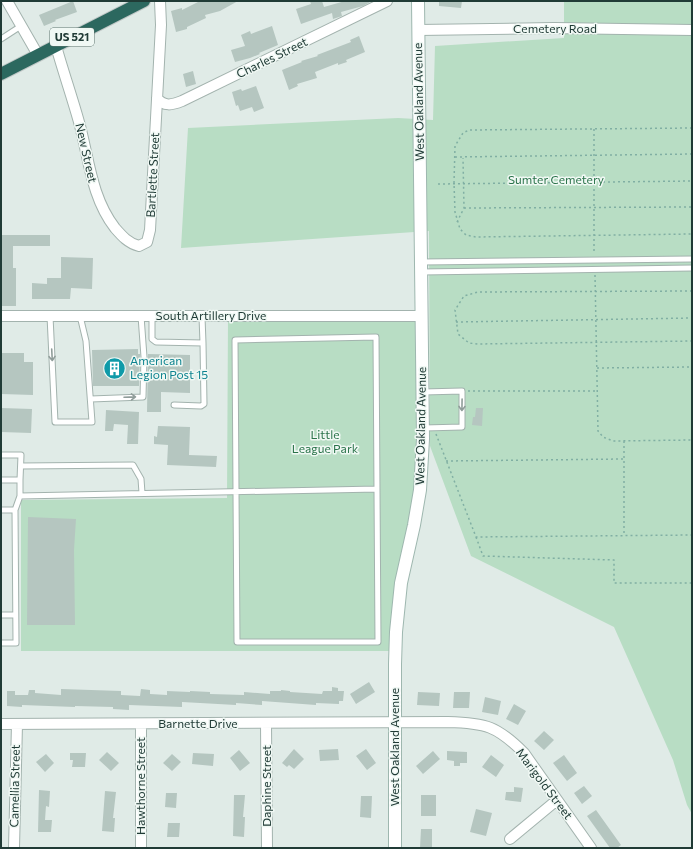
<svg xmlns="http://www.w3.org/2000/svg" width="693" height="849" viewBox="0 0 693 849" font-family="Commissioner,sans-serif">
<rect width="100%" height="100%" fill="#e0ebe7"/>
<path fill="#b8ddc4" d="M564,1H692V814L687,805L673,760L614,627L471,556L430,446L429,231L181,248L188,128L398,118L433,120L435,46L564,38Z
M422,316L423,439L396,651H21V500L227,498L228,317Z"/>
<path fill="#b5c6c0" d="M73,1L77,12L55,20L56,21L44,26L39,15Z
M200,1H238L220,11L205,15L206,18L187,27V29L176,32L171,11L182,8V10Z
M310,1H322L324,7L345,1H372L363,6L341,12L342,16L333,19L332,13L301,24L296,9L311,4Z
M439,1H462L461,8L439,6Z
M272,26L278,45L259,53L260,54L250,58L235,62L231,50L245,46L241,35L250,31L251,34Z
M359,36L365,52L346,60L347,62L338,65V63L315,72L317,78L297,84L298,86L289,90L282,70L302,62L301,61L318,56L317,55L351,42L350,40Z
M193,71L196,84L186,87L183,74Z
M256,86L264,108L254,112L252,107L240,111L238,105L236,106L232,92L241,89L242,91Z
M1,235H50V246H13V268H16V306H1Z
M61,257L93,258L92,289L71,288L70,299H32V283L47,284V278H61Z
M138,349V354H140V357L139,386H93L92,350Z
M1,353H24V362H33V395L1,394Z
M148,354L190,355V393L161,392V412H147Z
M1,408L32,409L31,433L1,432Z
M476,408H483L482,426L472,425L473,417H475Z
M106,410L139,412L138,444H127L128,425L114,424L113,431H105Z
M158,426L190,427L189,455L217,456L216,467L167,465L168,445L154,444V436L157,437Z
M28,517L76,519L74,550L75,625H27Z
M369,682L375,692L356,704L350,694Z
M332,687L338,688V691H344L343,701H339V704L316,703V705L262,701V705L236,703V705L182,702V707L129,705V710L113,709V707L75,706V707L22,705V707L7,706V691H15V695H28L29,690H35V693L61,695V689L121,691V695L140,696L141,689L150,690V694L167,695V691L190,692V691L210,692V694L244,695V692L270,694V691H281V690L290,691V692L322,694L323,691H332Z
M418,692L440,693L439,706L417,705Z
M454,692H470L469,708H453Z
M485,697L501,701L498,715L482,712Z
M514,704L526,711L518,725L506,719Z
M544,731L554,740L544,750L534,741Z
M294,749L304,759L294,769L289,765L287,767L282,763Z
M338,749L339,760L320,761L319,750Z
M366,749L376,763L367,770L356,756Z
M239,750L250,763L240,771L230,758Z
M433,751L440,759L423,774L416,766Z
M447,751L467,752V763H460V766H454V761L447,760Z
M107,752L119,763L111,771L99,760Z
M70,753H86L85,767H72L73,760H70Z
M193,753L214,754L213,766L192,764Z
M46,754L54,763L45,772L36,762Z
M172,754L181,762L172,771L163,763Z
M491,755L504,765L496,777L482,767Z
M564,755L577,773L567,781L553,763Z
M584,786L592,796L582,804L574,793Z
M514,787L523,788L521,802L505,800L506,792H514Z
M39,790L50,791L49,807L46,806L45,820H52L51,832H38Z
M105,791L116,792L113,818H115L114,832L102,831Z
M166,793H177L176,808L165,807Z
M234,795H245L243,817H245L244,837L233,836Z
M421,795H436V816H421Z
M361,796H372L371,818L360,817Z
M476,809L492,813L486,836L470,832Z
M596,810L621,845L617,848H610L587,816Z
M168,823H180L179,837H167Z
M421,829H432V848H420Z"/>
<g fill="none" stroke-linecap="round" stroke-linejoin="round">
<defs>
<path id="lane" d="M1,39L21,26
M421,262L692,259
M421,272L692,268
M50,316L55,422H92L86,341L80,316
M152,316V339L156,342L203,343L202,317
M376,337L378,642H237L235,340Z
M423,392L462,391V427L424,428
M91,399L143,397L144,357L141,316
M174,405L201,406L204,404L203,343
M1,455H21L20,480
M21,466L133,465L141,479L142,493
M1,480H20V496L377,489
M1,510H15
M1,615H15
M1,643H16L15,510L20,496"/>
<path id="street" d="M7,1L38,55
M418,30L554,28L692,30
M56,46C63,71 72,97 79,122C89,158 91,197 115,228C122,236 128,243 139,246L147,242L150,230L161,25L160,1
M157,98C164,107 172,105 182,101L387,1
M1,316H422
M266,723L267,848
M1,724L448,722C486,723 497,726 524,753L591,848
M510,839L557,800
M14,848L17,724
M141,848V724"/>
<path id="secondary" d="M395,848V664L396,632L401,583L414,525L420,490L423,439L418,1"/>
<path id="highway" d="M1,74L144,1"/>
</defs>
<use href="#lane" stroke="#a3b3ae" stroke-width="7"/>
<use href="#street" stroke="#a3b3ae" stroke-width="12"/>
<use href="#secondary" stroke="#9eb7af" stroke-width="14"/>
<use href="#highway" stroke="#c1c8c7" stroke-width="14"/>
<path stroke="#80afa3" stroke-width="1.5" stroke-dasharray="2 3" stroke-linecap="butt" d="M692,128L469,130L463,133L455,146L454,183L455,212L460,229L466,235L476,237L692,234
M594,129V253
M455,157L692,154
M438,184L692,181
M464,208L692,207
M457,222L464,208L463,158
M595,275L598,431L603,437L613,441L692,440
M692,291L478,292L464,296L455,310L458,334L469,343L478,344L692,341
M456,322L692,318
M597,368L692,367
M468,391H596
M436,434L476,537L692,535
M624,441V535
M446,461L624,459
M476,537L483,556L614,560V583H692"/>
<use href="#lane" stroke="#fff" stroke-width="5"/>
<use href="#street" stroke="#fff" stroke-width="10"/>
<use href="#secondary" stroke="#fff" stroke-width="12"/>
<use href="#highway" stroke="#2c685f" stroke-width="12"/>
</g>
<defs><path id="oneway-shaft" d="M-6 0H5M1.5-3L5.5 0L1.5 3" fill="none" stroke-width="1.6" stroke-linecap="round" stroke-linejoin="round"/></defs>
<g stroke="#909d9a">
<use href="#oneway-shaft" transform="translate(52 355) rotate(87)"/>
<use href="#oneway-shaft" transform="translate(130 397) rotate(-2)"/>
<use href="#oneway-shaft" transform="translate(462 405) rotate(91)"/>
</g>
<defs>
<symbol id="building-disc" viewBox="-11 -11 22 22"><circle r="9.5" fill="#0f9aa8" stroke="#f0f8f4"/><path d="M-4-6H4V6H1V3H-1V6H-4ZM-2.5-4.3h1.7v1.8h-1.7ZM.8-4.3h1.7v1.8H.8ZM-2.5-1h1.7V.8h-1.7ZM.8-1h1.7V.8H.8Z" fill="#fff"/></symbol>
</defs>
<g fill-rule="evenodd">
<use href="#building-disc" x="102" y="356" width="25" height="25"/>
</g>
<g text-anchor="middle" stroke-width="3" stroke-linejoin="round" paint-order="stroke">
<rect fill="#f0f8f4" stroke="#5e746f" stroke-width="1" x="50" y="28" width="44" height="18" rx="3"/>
<g font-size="11" font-weight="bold" fill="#203b36">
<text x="72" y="41">US 521</text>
</g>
<g font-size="12" fill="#203b36" stroke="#f0f8f4">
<text x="555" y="33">Cemetery Road</text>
<text transform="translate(272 58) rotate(-26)" y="4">Charles Street</text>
<text transform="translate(419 102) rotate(-91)" y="4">West Oakland Avenue</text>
<text transform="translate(86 153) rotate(77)" y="4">New Street</text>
<text transform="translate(153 175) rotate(-87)" y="4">Bartlette Street</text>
<text x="211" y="320">South Artillery Drive</text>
<text transform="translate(421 426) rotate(-89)" y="4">West Oakland Avenue</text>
<text x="198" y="728">Barnette Drive</text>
<text transform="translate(395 747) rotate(-90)" y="4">West Oakland Avenue</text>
<text transform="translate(544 784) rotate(53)" y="4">Marigold Street</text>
<text transform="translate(15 786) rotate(-89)" y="4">Camellia Street</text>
<text transform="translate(141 786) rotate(-90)" y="4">Hawthorne Street</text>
<text transform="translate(267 786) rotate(-90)" y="4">Daphine Street</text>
</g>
<g font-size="12" fill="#2a734a" stroke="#f0f8f4">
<text x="556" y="184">Sumter Cemetery</text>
<text x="325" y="439">Little<tspan x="325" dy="14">League Park</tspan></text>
</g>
<g font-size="12" fill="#0d838f" stroke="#f0f8f4" text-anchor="start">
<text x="130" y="365">American<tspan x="130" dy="14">Legion Post 15</tspan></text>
</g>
</g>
<rect width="693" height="849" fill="none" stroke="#203b36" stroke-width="4"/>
</svg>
